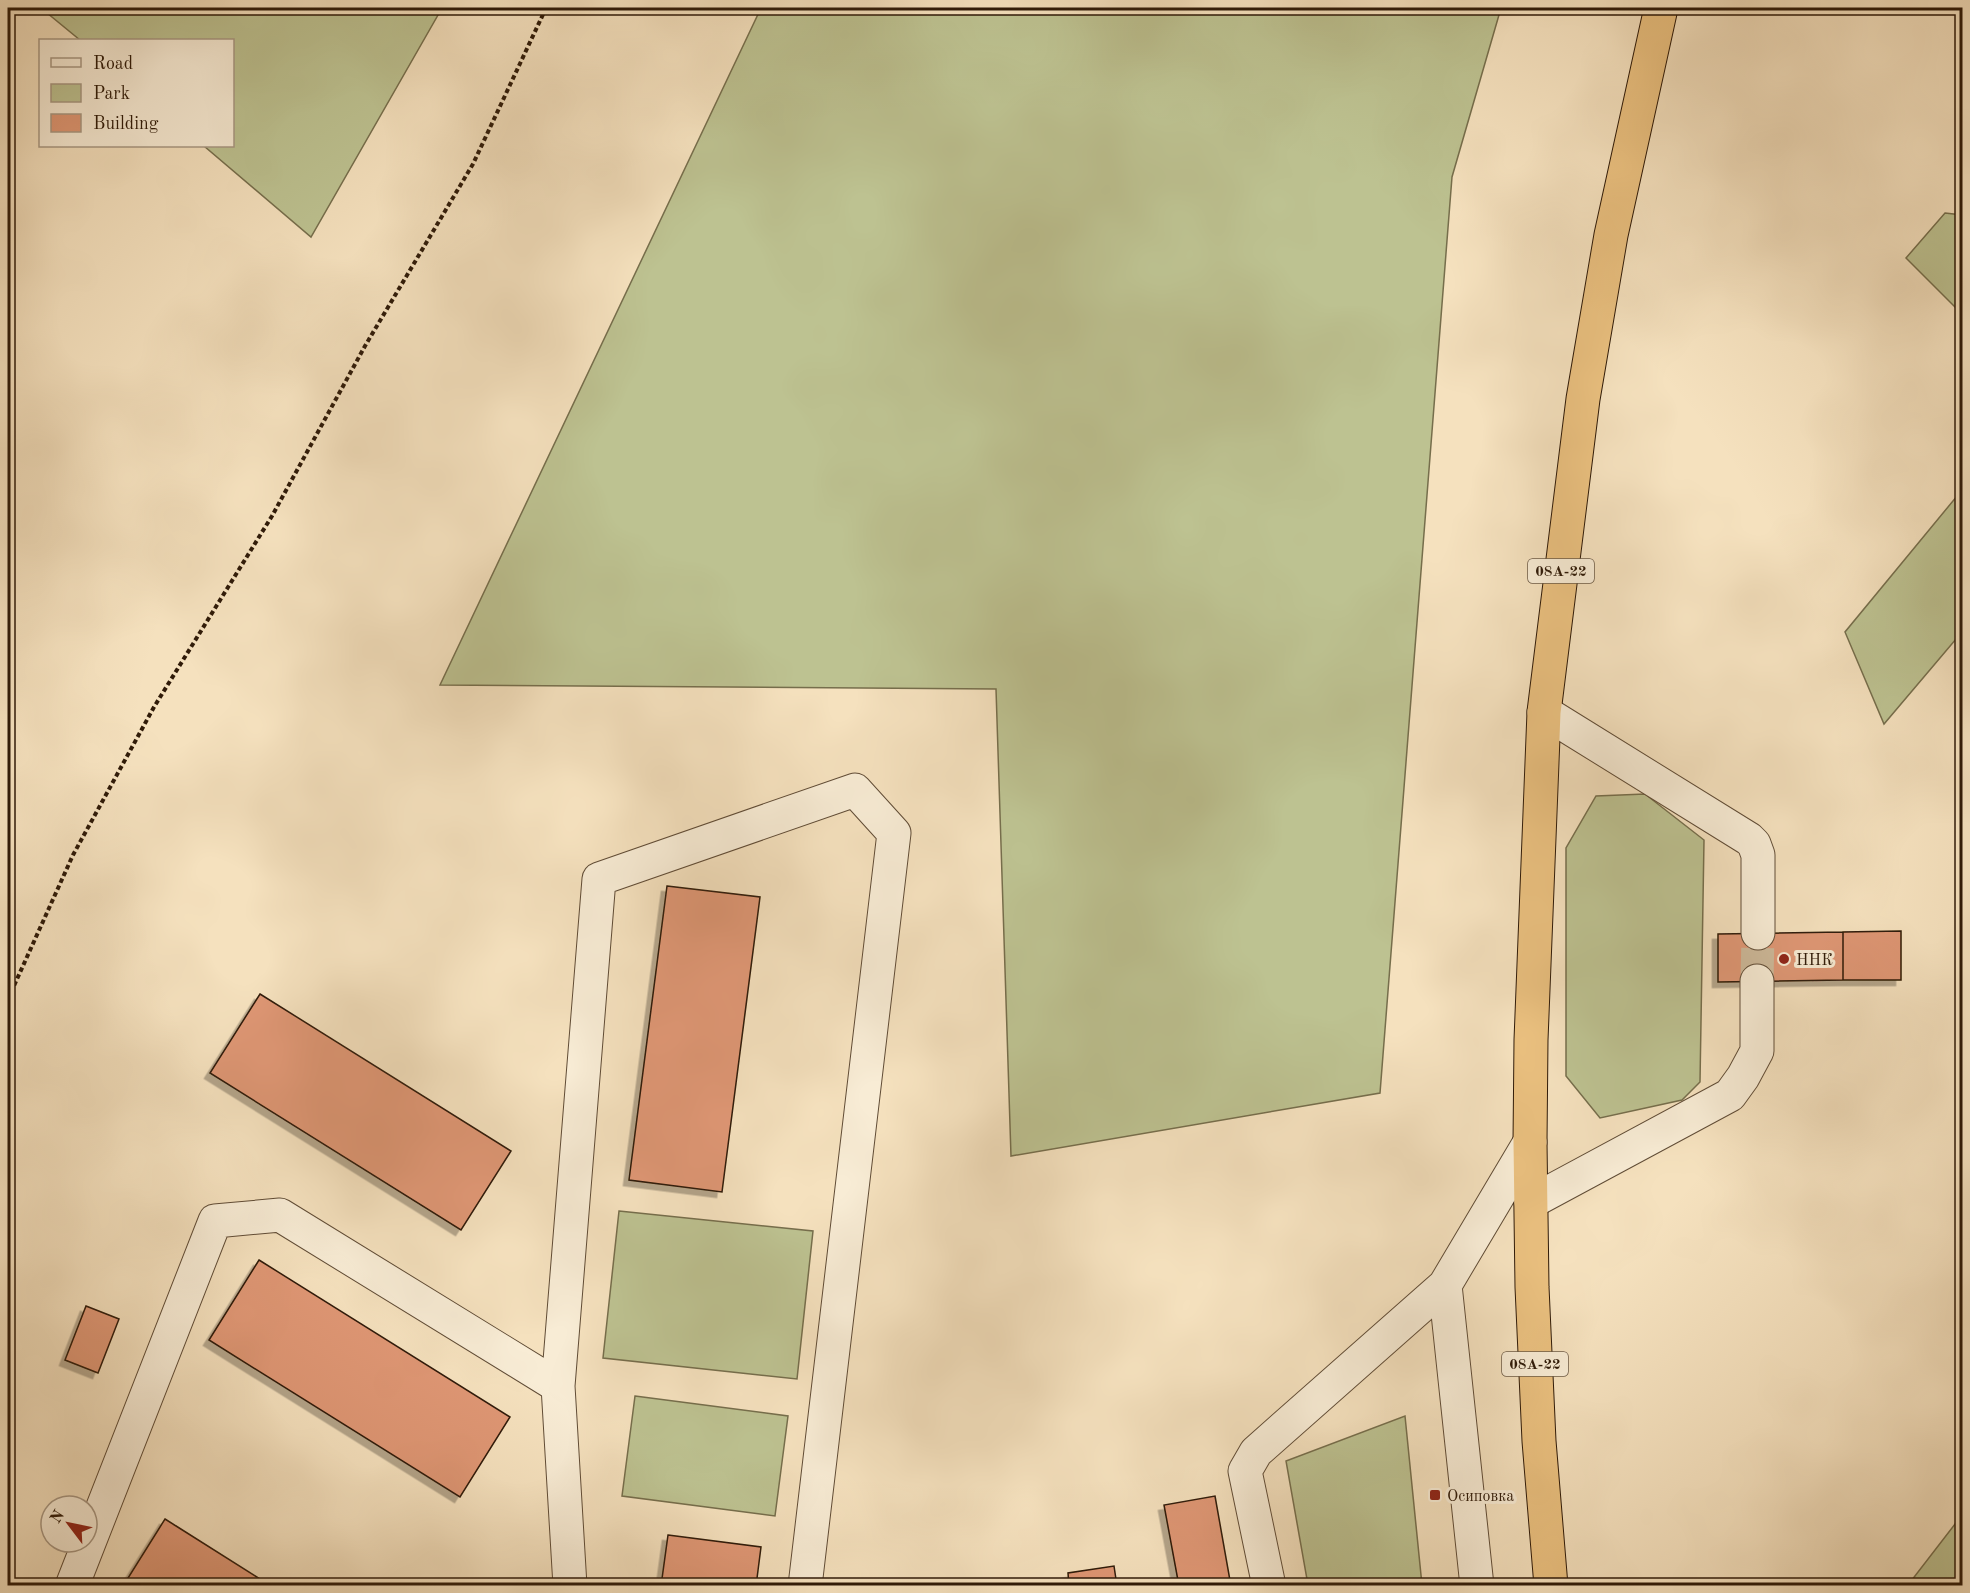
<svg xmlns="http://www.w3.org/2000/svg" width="1970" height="1593" viewBox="0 0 1970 1593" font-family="'Old Standard TT',serif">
<defs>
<filter id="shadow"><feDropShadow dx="-5.5" dy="5.5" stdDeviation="0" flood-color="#0004"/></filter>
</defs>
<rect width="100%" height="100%" fill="#f5e1be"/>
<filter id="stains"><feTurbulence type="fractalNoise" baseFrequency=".00333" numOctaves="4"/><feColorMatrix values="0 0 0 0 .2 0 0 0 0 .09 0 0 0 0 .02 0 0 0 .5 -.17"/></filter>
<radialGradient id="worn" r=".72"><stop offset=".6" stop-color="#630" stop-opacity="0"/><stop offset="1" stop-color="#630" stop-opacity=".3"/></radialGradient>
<path fill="#bdc291" stroke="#766e4c" stroke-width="1.5" d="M41,8H442L311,237L204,146H232V40H80Z
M761,8H1501L1452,177L1380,1093L1011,1156L996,689L440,685Z
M1945,213L1962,215V314L1906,258Z
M1962,490V632L1884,724L1845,632Z
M1645,794L1704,840L1700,1082L1682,1100L1600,1118L1566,1076V848L1596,796Z
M619,1211L813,1231L797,1379L603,1358Z
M635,1396L788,1416L775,1516L622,1496Z
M1405,1416L1422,1585H1308L1286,1461Z
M1962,1515V1585H1908Z"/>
<path fill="#df9774" stroke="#2f1a08" stroke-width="1.5" filter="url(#shadow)" d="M667,886L760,897L722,1192L629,1180Z
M1901,931V980H1843V932Z
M1843,932V980L1718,982V934Z
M260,994L511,1151L461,1230L210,1073Z
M259,1260L510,1417L460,1497L209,1340Z
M86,1306L119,1319L98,1373L65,1360Z
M1215,1496L1231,1586H1179L1164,1505Z
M165,1519L271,1586H123Z
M668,1535L761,1547L756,1586H661Z
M1114,1566L1117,1586H1069L1068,1573Z"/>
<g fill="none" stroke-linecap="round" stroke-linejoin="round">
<path stroke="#cdb99a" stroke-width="33" stroke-dasharray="33 16" stroke-linecap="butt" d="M1757,981L1758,933"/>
<defs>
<path id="minor" d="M1544,712L1749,839L1754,844L1758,855V933
M1531,1202L1730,1095L1743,1077L1757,1051V981
M1445,1285L1477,1586
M72,1586L215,1221L280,1215L558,1386
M570,1586L558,1386L599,879L855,790L894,833L805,1586
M1269,1586L1245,1471L1256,1452L1445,1285L1530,1142"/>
<path id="highway" d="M1551,1586L1539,1441L1532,1287L1530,1142L1531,1040L1544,712L1583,399L1611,235L1661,8"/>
</defs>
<use href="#minor" stroke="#604c36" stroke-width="35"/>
<use href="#highway" stroke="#2f1a08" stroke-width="35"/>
<path stroke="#2f1a08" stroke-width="4" stroke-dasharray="4.5 3" stroke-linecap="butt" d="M8,999L73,855L154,707L272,516L365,346L473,164L546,8"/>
<use href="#minor" stroke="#f8ecd5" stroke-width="33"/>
<use href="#highway" stroke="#eac07f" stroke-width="33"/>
</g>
<g fill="#8f2418" stroke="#f8ecd5" stroke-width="2">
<circle cx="1784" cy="959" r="6"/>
<rect x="1429" y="1489" width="12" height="12" rx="3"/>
</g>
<g text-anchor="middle" stroke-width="6" stroke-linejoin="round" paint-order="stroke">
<g fill="#f8ecd5" stroke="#6b5946" stroke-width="1.5">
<rect x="1528" y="559" width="66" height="24" rx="4.5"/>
<rect x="1502" y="1352" width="66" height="24" rx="4.5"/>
</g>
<g font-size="15" font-weight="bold" fill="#2f1a08">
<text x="1561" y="576">08А-22</text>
<text x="1535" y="1369">08А-22</text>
</g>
<g font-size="16" fill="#2f1a08" stroke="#f8ecd5" text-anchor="start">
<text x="1796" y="965">ННК</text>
<text x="1447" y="1501">Осиповка</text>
</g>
</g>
<rect width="1970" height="1593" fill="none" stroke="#f5e1be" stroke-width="30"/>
<rect x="9" y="9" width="1952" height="1575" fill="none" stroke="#2f1a08" stroke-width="3"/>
<rect x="15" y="15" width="1940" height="1563" fill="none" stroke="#2f1a08" stroke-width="1.5"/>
<rect x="39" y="39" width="195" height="108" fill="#f8ecd5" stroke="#a89883" stroke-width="1.5"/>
<rect x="51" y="58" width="30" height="9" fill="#f8ecd5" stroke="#a89883" stroke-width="1.5"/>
<text x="93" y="69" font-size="18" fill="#2f1a08">Road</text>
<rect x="51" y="84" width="30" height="18" fill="#bdc291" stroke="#a89883" stroke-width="1.5"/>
<text x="93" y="99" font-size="18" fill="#2f1a08">Park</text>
<rect x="51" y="114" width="30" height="18" fill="#df9774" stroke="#a89883" stroke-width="1.5"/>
<text x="93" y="129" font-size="18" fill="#2f1a08">Building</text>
<g transform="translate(69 1524) rotate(302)"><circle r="28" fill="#f8ecd5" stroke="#a89883" stroke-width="1.5"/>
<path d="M0-4.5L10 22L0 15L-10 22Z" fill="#8f2418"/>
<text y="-9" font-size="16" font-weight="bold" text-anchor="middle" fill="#2f1a08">N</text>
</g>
<rect width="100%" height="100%" filter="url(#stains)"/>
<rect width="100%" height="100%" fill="url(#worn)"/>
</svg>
